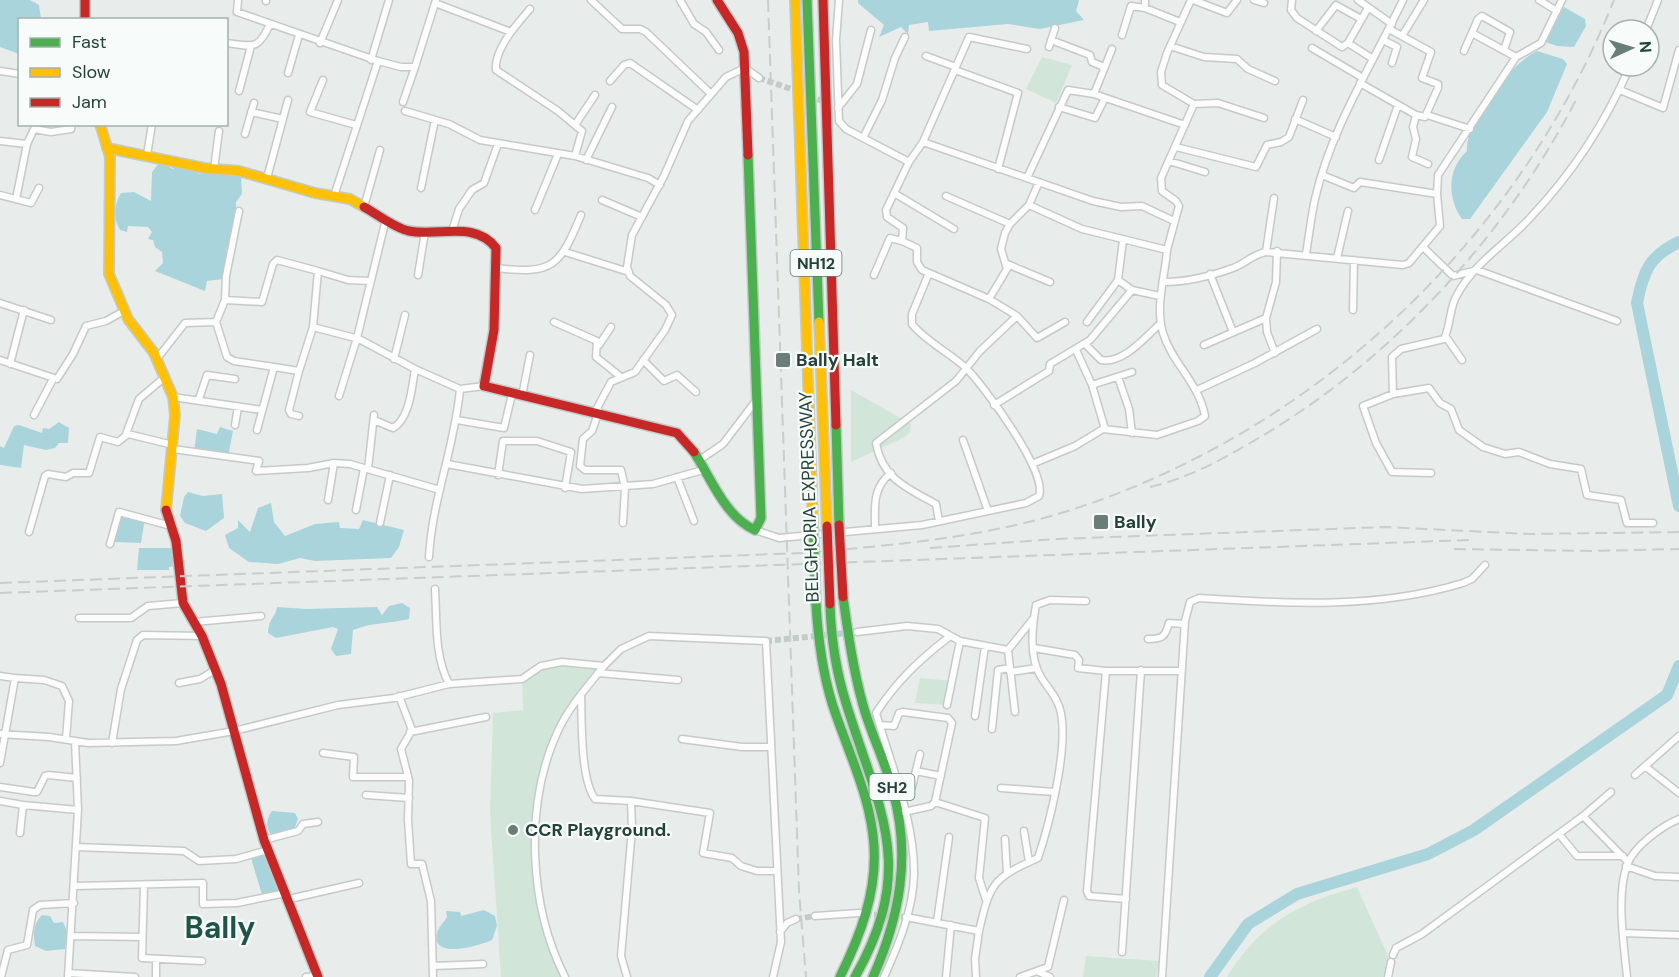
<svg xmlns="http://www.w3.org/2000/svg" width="1679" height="977" viewBox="0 0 1679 977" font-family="'DM Sans',sans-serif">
<rect width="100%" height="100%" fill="#e8edeb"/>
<path fill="#d1e6d8" d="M1042,57L1072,65L1056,103L1026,89Z
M851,390L911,424L910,432L905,437L851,462Z
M562,662L604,666L557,733L534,815L541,902L557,961L565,977H501L490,813L493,713L523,710L522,679L541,666Z
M920,678L952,681L948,705L915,703Z
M1357,887L1389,958L1387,977H1227C1260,923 1299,903 1357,887Z
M1086,956L1159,961L1156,977H1083Z"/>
<path fill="#a9d4db" d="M0,0H30L39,5L41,19L20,20L19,54L0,47Z
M858,0H1079L1076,11L1084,20L1040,29L1008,24L929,31L928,22L909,25L908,34L901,27L879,37L884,25L858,3Z
M1564,7L1585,19L1586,26L1574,47L1557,46L1545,42Z
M1537,51L1563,59L1567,64L1547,112L1470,219H1462C1447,198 1447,169 1467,151C1465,122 1510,64 1537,51Z
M159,163L173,169L177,164L200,174L208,171L241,177L242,194L236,202V231L226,251L229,258L223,279L207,281L205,291L155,271L163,263L162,252L155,247L153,240L148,239L152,232L148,227L128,226L127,232L120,230C113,218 114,205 121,193L134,192L151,201L152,172Z
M59,422L69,428L68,443H59L55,448L46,450L24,445L21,468L0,465V446L4,448L14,426L19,425L42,433L43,428L49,429Z
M220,427L233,431L228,457L194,452L197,429L217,434Z
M188,492L203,496L222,494L224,518L206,531L185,523L180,516L184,497Z
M271,503L274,522L285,536L315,524L339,522L340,528L359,529L363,520L404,530L399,547L391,558L315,561L300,558L278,564L249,562L229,548L225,535L238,528V520L250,532L258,508Z
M121,512L145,518L141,543L115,542V526Z
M139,548H173L174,566L169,567V570H137Z
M402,603L410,608L409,619C388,624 373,622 353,630L351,654L336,656L331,649L338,629L333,627L276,638L268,633C269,617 276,617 277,607L306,609L377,607L382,615L389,606Z
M272,811L295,813L298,819L293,832L272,837C266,827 265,821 272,811Z
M267,854L280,892L263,898L251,858Z
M484,910L495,916L497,926L492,940C482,945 430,961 437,933C438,928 444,922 447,917L446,911L460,912L461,916Z
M42,915L50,916L54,923L63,922L68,933L65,949L46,951L35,946C33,934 33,924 42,915Z"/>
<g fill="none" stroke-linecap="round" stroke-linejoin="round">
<path stroke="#a9d4db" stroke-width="12" d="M1679,242C1649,256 1643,272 1637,303L1679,506
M1210,977L1248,924L1297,894L1428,854L1474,830L1667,695L1679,666"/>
<path stroke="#c1cbc8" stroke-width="6" stroke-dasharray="6 3" stroke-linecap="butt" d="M759,78L800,92
M809,96L834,105
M766,641L857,632
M865,914L906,917
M796,919L815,916"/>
<defs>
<path id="street" d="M238,0L237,12L378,61
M591,0L622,29H640L646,32L710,93
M680,0L694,24L706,32L719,50
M839,0L836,40L839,121L846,129L909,162
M1145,0V8L1180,22
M1193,0L1227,13L1237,0
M1254,0L1264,3
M1292,0L1291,10L1297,18L1342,47L1348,43L1368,8
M1358,0L1392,24
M1539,0L1557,11
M266,1V0
M435,3L511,32
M530,9C517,24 494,49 496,70L558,111L582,131L575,156
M1389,29L1431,52L1422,78L1438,84V88L1425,117L1416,115
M1646,30L1658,0
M1316,31L1336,5L1361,19
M1472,33L1516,57
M1122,35L1131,6L1145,8
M1402,36L1424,0
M1051,40L1090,55L1092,62L1104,67
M1383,40L1397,47L1392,63
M226,43C253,46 258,51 270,24
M320,43L338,0
M1348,43L1373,59
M1170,46L1204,57L1237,59L1248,69L1275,81
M1049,47L1055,28
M1312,48L1363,78
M1464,51L1478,19L1482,16L1510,32L1504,50
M926,56L956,67
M371,60L389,0
M955,70L1018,93L998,169
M0,71L20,74
M288,73L299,35
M323,80L310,112L356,125
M610,81L624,65L630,63L698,110
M1360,83L1416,115L1413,127L1416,139L1412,157L1428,164
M1620,90L1663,108L1679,50
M239,91L251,46
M1094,94L1112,49
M403,102L415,67
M1194,104L1218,103L1264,118
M1059,107L1095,118L1105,98
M838,108L857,84L871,30
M405,111L449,124L480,140L575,156L648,178L660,185
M251,112L283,119
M1427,115L1470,129
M1295,119L1336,137
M575,125L595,95
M245,134L254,103
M863,138L882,100L895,58L905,37
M0,141L27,144L34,129L51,132L71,129L72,124
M923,142L969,37L1027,49
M1176,147L1256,167L1267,145L1281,142L1289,137L1303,100
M147,155L152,124
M586,160L612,107
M1379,160L1398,105
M1169,161L1205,172
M214,169L219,131
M1322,175L1354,188L1360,182L1437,194
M267,178L288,100
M1027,178L1068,90L1094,94L1185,125
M421,188L435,120
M894,193L954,229
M0,195L31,203L39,188
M334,196L378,61L401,67H415L436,0
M946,196L1010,224
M16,199L27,144
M602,200L642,217
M1029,205L1082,229L1167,250C1165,277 1155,306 1163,333C1172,363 1199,383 1205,416L1198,421L1157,435L1103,429L1075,446L1032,464
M364,207L380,150
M535,210L558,154
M452,231L459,209L472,190L484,183L498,144
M1123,240L1118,280L1132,290L1160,296
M1424,248L1453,276L1477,270L1617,321
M1167,250L1179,206L1176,201L1162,191L1161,178L1194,104L1162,85L1161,72L1167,53L1191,0
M565,252L629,272
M1266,252L1274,198
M1306,254C1309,236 1311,217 1315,199C1331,128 1372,65 1403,0
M1337,258L1348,211
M1007,264L1050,282
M496,268C553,275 560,266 581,215
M318,271L348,280L370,281
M1210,274L1233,332
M418,275L425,232
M874,275L890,238L902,241
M1164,282C1187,282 1211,276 1233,268C1245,264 1253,254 1266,252L1403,265L1409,263L1440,226L1437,194L1438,175L1516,57L1541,43L1562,0
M989,299L922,270L917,262V248L902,241L903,228L887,217L886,210L909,162L923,142L1093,201L1121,207L1142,206L1174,221
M225,300L226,276L239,211
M0,303L51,320
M1353,310L1354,260
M1017,316L1037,338L1065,322
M554,322L597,341L596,357L621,377
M1087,322L1118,280
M1446,337L1462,360
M1085,344L1101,360C1124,364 1146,336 1161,323
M599,345L611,327
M1204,345L1266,318
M1076,350L1092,385L1105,429
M1275,353L1267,332L1266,318L1276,282L1277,251
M394,359L405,315
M0,360L57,379L73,354L86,326L106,321L124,311
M156,360L185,323L216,322
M643,360L664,381L677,375L696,392
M10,364L24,310
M274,367L234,361L227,357L216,322L225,300L262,302L273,264L277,260L318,271L313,327
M299,371L289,410L291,414L299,416
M1118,377L1129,409L1132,433
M1092,385L1132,372
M460,389L484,386
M1197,390L1255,363L1317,329
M1393,394L1392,357L1401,349L1444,339C1451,325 1449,308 1457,295C1474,263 1506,244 1529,219C1572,174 1606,122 1630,66
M339,396L357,338L386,219
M522,396L530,355
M173,397L262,410
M199,399L207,375L235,379
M994,405L1049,371L1050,364L1090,340L1132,290
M596,410L611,382L635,372L665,330L672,315L666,305L630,276L627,267L632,235L664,176L688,121L726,77L745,68L759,78
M599,411L592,431L583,439L580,466L585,470H621L625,488L623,523
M34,415L53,379
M374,420L393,428C410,419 412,386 415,369
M457,420L504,428L512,394
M235,425L238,407
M257,430L274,367L299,371L313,327L359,339L415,369L460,389C455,446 432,500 429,557
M126,434L139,399L165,377
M963,440L988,511
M173,449L259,461L256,471L308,468L334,463L350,464L440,490
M698,461L723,444L755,402
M447,464L582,489L653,484L703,470
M368,469L374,415
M1431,473L1392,472L1376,443L1363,406L1393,394L1429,388L1440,403L1451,409L1459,430L1483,447L1505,454L1519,452L1550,464L1581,469L1587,495L1621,500L1627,523H1653
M498,475L503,441H537L571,452L565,488
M677,477L694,521
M328,500L334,463
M356,510L364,468
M939,521L936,504C909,489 882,479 876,443L956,381L980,351L1017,316L989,299L1007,269L1001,249L1005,233L1010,224L1029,205L1039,182
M380,523L390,475
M875,529C875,507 872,488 891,473
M755,530L779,538L922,525L1026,503L1039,496C1048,472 984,386 966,368C950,353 924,340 912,324V314L929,273
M29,532L45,476L48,474L66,477L73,473H89L100,437L118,442L128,434L173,445
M110,544L119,512L171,526
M435,589C437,621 434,655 449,684
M79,618H131L148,606L183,603
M194,622L261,616
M857,632L907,626L938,629L960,641L1008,650
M1148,639C1163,639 1165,637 1169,623L1184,624
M1034,648L1075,655L1079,660L1078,668L1106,671H1181
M1106,671L1087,891L1089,896L1126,899
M1010,672L1037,668
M598,673L678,680
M0,676L15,678
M179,683L200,679L215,670
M581,694C582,720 580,778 595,799L631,801L710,813L703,853L732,858L741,866L757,871H776
M399,696L412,730L401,749L409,780L408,820L411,864H422L431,901L433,977
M947,705L960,641
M1015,712L1008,650L1033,619
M975,716L985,646
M880,725L894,726L899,713L903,712L948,718L952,723L935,802L931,806L904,812
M992,729L998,670L1010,668
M410,732L486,717
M0,734L49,737L88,743L176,741L234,731L338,705L394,698L449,684L522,679L541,666L562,662L604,666L621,649L649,636L766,641L781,942L773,977
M682,739L742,747H770
M112,743L121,689L137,640L143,635L202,636
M323,753L354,757L353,777H408
M0,763L15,678L44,680L62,686L69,701L66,739
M1646,767L1679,793
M916,771L941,776
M1635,775L1679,736
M0,787L34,792H37L45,776L48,775L77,778
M912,787L920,754
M1001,788L1054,792
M366,795L409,798
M0,801L23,805L20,833
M935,802L985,818L979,878L986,900
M23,805L78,810
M1583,816L1611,792
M1024,831L1029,862
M1559,834L1577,856H1623
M1005,839L1007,873
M264,840L298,831L303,824L318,822
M76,847L184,851L199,861L236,859L268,850
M1626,866L1655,876L1679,877
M144,885L142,958L202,961
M75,886L203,883V904L237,903L286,893
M289,899L359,883
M815,916L859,913
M906,917L979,931C990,883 993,878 1038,858C1050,822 1068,750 1061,713C1058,698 1049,690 1041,677C1029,658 1032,627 1036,605L1050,600L1086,601
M937,922L949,837
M780,932L787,923L796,919
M1623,933L1679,935
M72,936L142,937
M1122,952L1141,670
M1393,955L1396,948L1422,934L1583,816L1628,862
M433,966L483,964
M1039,972L1050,977
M68,973L135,977
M1,977L8,950L27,945L33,910L40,905L74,903
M68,977L78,810L75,741
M156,977V959
M306,977L317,976
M565,977C529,906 524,806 557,733C568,708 587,687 604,666
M627,977L621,956L632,829L631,801
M884,977C898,946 913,911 914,875C915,821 891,765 876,713C897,681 919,660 949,637
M946,977L951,925
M976,977L975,959L979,931
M1020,977L1048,967L1064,900
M1162,977L1185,621L1190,602L1199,598C1288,604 1378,609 1463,583L1472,579L1485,565
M1388,977L1391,962
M1627,977C1624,945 1616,896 1627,865C1634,846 1662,826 1679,819"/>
<path id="fast" d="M807,0L819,322
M836,425L839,525
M694,452C711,478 725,517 755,530L761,518L748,155
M843,597C848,633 853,669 863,705C871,734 885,761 893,791C911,856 900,916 873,977
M816,604C818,638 822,670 832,703C847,750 871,796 874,846C877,893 860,936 840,977
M830,604C831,638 836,671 846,703C879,811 918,866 855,977"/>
<path id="slow" d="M795,0L813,525
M100,124L110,157L109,274L128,319L154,353L173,397L175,415L166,510
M107,148L204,168L239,171L315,193L350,199L364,207
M819,322L827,526"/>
<path id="jam" d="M85,0V20
M717,0L738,33L744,52L748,155
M823,0L836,425
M364,207C377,214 394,228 409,231C438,237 475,220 496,248L494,330L484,386L677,433L694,452
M166,510L176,541L183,603L202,636L221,684L264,840L318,977"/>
</defs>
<use href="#street" stroke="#c5cac8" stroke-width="9"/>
<use href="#fast" stroke="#c3cbc8" stroke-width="12"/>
<use href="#slow" stroke="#c3cbc8" stroke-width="12"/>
<use href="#jam" stroke="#c3cbc8" stroke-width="12"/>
<use href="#street" stroke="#fcfcfc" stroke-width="6"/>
<use href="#fast" stroke="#4caf50" stroke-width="9"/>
<use href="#slow" stroke="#ffc107" stroke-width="9"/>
<use href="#jam" stroke="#c62828" stroke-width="9"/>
<path stroke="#c9cdcc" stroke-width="2" stroke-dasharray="12 6" stroke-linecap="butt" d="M768,0L799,891L806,977
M1150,487C1189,478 1223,459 1257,439C1392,360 1507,235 1578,96
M930,548L1057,539L1385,527L1530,534L1679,532
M1454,549L1591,551L1679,549
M0,583L803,553C893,545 984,538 1071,510C1316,431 1519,239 1614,0
M0,593L1469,540"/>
<defs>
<path id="fast-bridge" d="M813,525L816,604"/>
<path id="jam-bridge" d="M839,525L843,597
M827,526L830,604"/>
</defs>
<use href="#fast-bridge" stroke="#c3ccc9" stroke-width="12" stroke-linecap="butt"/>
<use href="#jam-bridge" stroke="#c3ccc9" stroke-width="12" stroke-linecap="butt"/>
<use href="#fast-bridge" stroke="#4caf50" stroke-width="9"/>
<use href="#jam-bridge" stroke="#c62828" stroke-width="9"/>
</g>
<g fill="#697e78" stroke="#f7fbf9" stroke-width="2">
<rect x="775" y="352" width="16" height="16" rx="3"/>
<rect x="1093" y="514" width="16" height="16" rx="3"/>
<circle cx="513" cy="830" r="6"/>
</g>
<g text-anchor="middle" stroke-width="4.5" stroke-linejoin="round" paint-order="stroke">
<g fill="#f7fbf9" stroke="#637a73" stroke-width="1.5">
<rect x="790.5" y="250" width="51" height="26" rx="4.5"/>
<rect x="869.5" y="774" width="45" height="26" rx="4.5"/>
</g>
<g font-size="16" font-weight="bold" fill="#24423a">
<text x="816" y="269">NH12</text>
<text x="892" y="793">SH2</text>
</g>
<g font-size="18" font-weight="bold" fill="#24423a" stroke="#f7fbf9" text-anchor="start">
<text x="796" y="366">Bally Halt</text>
<text x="1114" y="528">Bally</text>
<text x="525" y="836">CCR Playground.</text>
</g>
<g font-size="18" fill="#24423a" stroke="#f7fbf9">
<text transform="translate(809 497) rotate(-92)" y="6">BELGHORIA EXPRESSWAY</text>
</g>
<g font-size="30" font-weight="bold" fill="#1f5548" stroke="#f7fbf9">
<text x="220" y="938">Bally</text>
</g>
</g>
<rect x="18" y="18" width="210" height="108" fill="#f7fbf9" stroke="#a3b1ad" stroke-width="1.5"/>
<rect x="30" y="38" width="30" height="9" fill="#4caf50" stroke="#a3b1ad" stroke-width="1.5"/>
<text x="72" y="48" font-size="18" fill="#24423a">Fast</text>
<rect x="30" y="68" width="30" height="9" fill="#ffc107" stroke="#a3b1ad" stroke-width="1.5"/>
<text x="72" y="78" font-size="18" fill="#24423a">Slow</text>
<rect x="30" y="98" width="30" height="9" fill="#c62828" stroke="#a3b1ad" stroke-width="1.5"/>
<text x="72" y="108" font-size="18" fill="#24423a">Jam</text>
<g transform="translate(1631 48) rotate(86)"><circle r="28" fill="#f7fbf9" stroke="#a3b1ad" stroke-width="1.5"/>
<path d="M0-4.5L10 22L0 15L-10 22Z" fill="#697e78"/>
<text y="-9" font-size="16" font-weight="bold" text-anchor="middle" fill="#24423a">N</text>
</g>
</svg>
